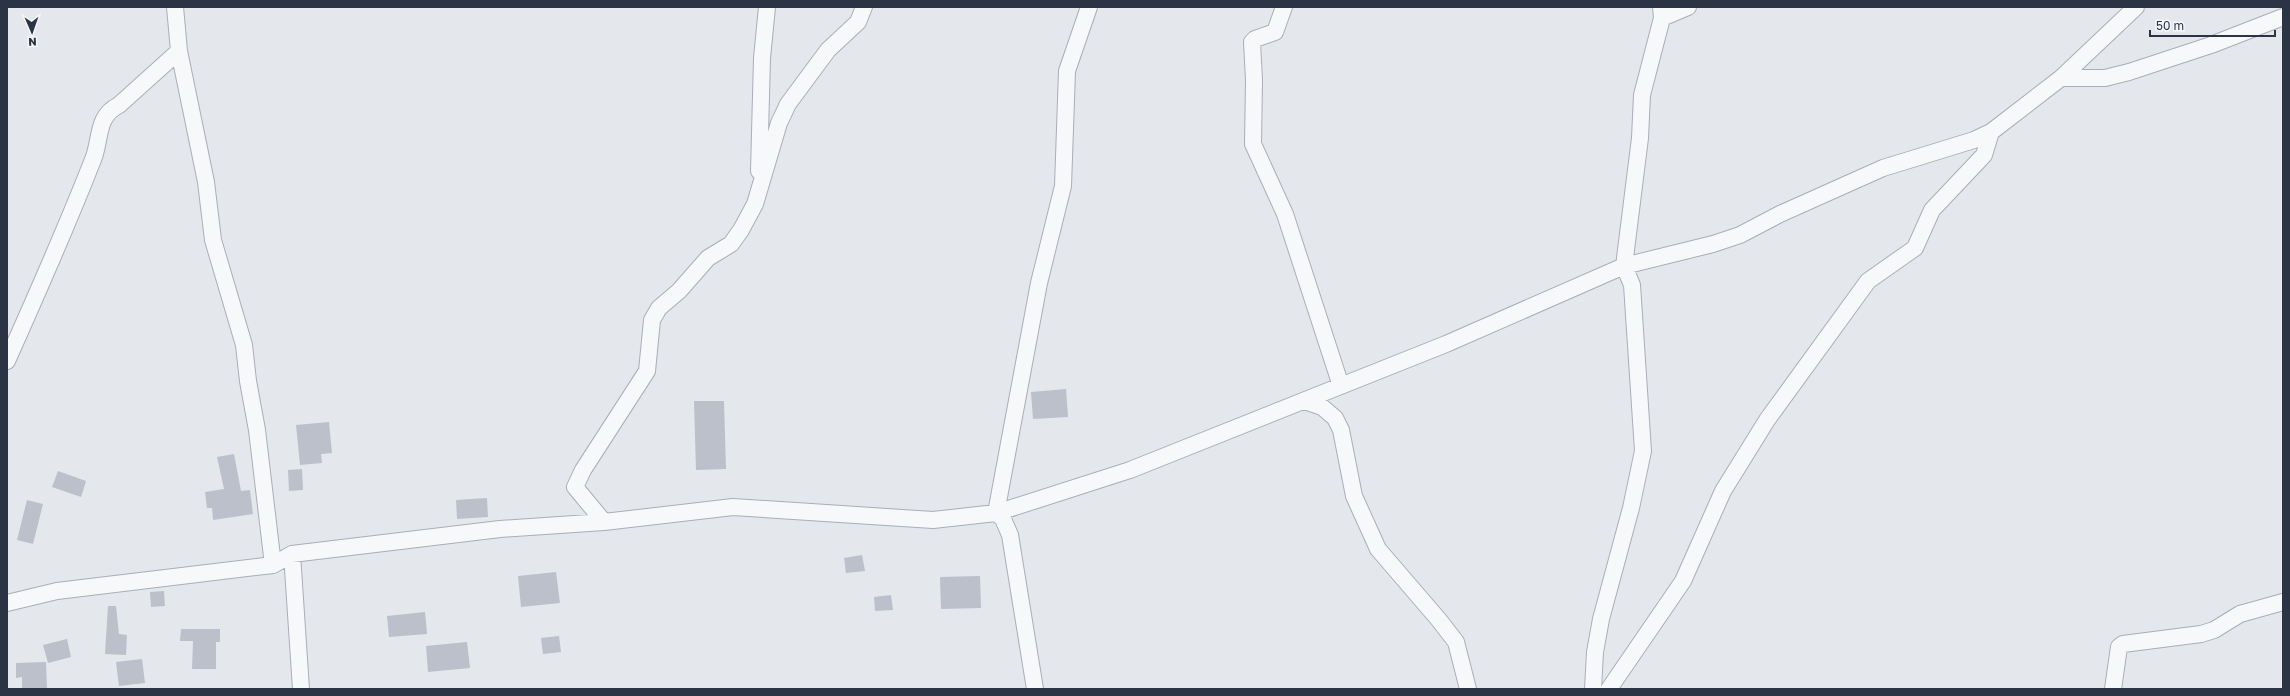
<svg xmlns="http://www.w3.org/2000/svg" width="2290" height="696" viewBox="0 0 2290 696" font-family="'Golos Text',sans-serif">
<rect width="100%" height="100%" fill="#e4e7ec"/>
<path fill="#bbc0ca" d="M1066,389L1068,417L1033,419L1031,392Z
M694,401H724L726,469L696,470Z
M329,422L332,453L321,454L322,463L300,465L296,425Z
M234,454L241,491L250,490L253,514L213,520L212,508H207L205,492L224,489L217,457Z
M302,469L303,490L289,491L288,470Z
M58,471L86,481L81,497L52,487Z
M487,498L488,517L457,519L456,500Z
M27,500L43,504L33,544L17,540Z
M862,555L865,571L846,573L844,558Z
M556,572L560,603L521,607L518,576Z
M980,576L981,608L941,609L940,577Z
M164,591L165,606L151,607L150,592Z
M891,595L893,610L875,611L874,597Z
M108,606H116L119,634L127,635L126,655L105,654Z
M425,612L427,634L389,637L387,616Z
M181,629H220V642H216V669H192L193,641H180Z
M559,636L561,652L543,654L541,638Z
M67,639L71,657L48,663L43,645Z
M467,642L470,668L428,672L426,646Z
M142,659L145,683L119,686L116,662Z
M46,662L47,689H22V677L16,678V663Z"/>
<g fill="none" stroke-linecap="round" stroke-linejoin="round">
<defs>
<path id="minor" d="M175,7L179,51L206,182L213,240L244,345L248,381L257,430L273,565
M1284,7L1275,32L1255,39L1252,42L1254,80L1253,144L1285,214L1341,386
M1662,18L1688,7
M2061,78H2105L2129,72L2211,45L2283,17
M759,171L762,58L767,7
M7,361C37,294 67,226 94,157C101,136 97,116 119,105L179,51
M1304,401L1322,407L1335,418L1341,430L1354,496L1378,549L1439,620L1456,642L1468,689
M604,522L575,487L583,470L647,371L652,320L659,308L679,291L708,258L731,244L741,230L755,204L779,123L788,104L828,50L858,22L864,7
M292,554L301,689
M7,603L57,591L273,565L292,554L500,529L604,522L733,507L933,520L996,513L1130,470L1446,344L1624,266L1713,244L1740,235L1780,214L1883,168L1974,140L1991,132L2061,78L2136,7
M1035,689L1010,535L1003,519L996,513L1039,283L1063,186L1067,71L1089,7
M1593,689L1595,652L1601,619L1631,508L1643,451L1632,285L1624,266L1640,138L1642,95L1662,18L1661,7
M1609,689L1683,581L1723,491L1767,420L1868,281L1915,248L1932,210L1984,155L1991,132
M2113,689L2119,647L2123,644L2201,634L2214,630L2240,614L2283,602"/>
</defs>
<use href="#minor" stroke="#a9aeb7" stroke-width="18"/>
<use href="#minor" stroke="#f7f8fa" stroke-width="16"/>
</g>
<rect width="2290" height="696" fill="none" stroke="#2b3445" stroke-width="16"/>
<g transform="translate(32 32) rotate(178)" stroke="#f4f6f9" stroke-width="3" paint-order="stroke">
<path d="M0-3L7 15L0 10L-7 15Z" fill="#2b3445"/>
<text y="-6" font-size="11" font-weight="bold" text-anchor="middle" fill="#2b3445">N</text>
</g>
<path d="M2150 30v6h125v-6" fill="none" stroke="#2b3445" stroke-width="2"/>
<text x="2156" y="30" font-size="12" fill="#2b3445" stroke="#f4f6f9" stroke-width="3" paint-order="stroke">50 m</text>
</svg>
